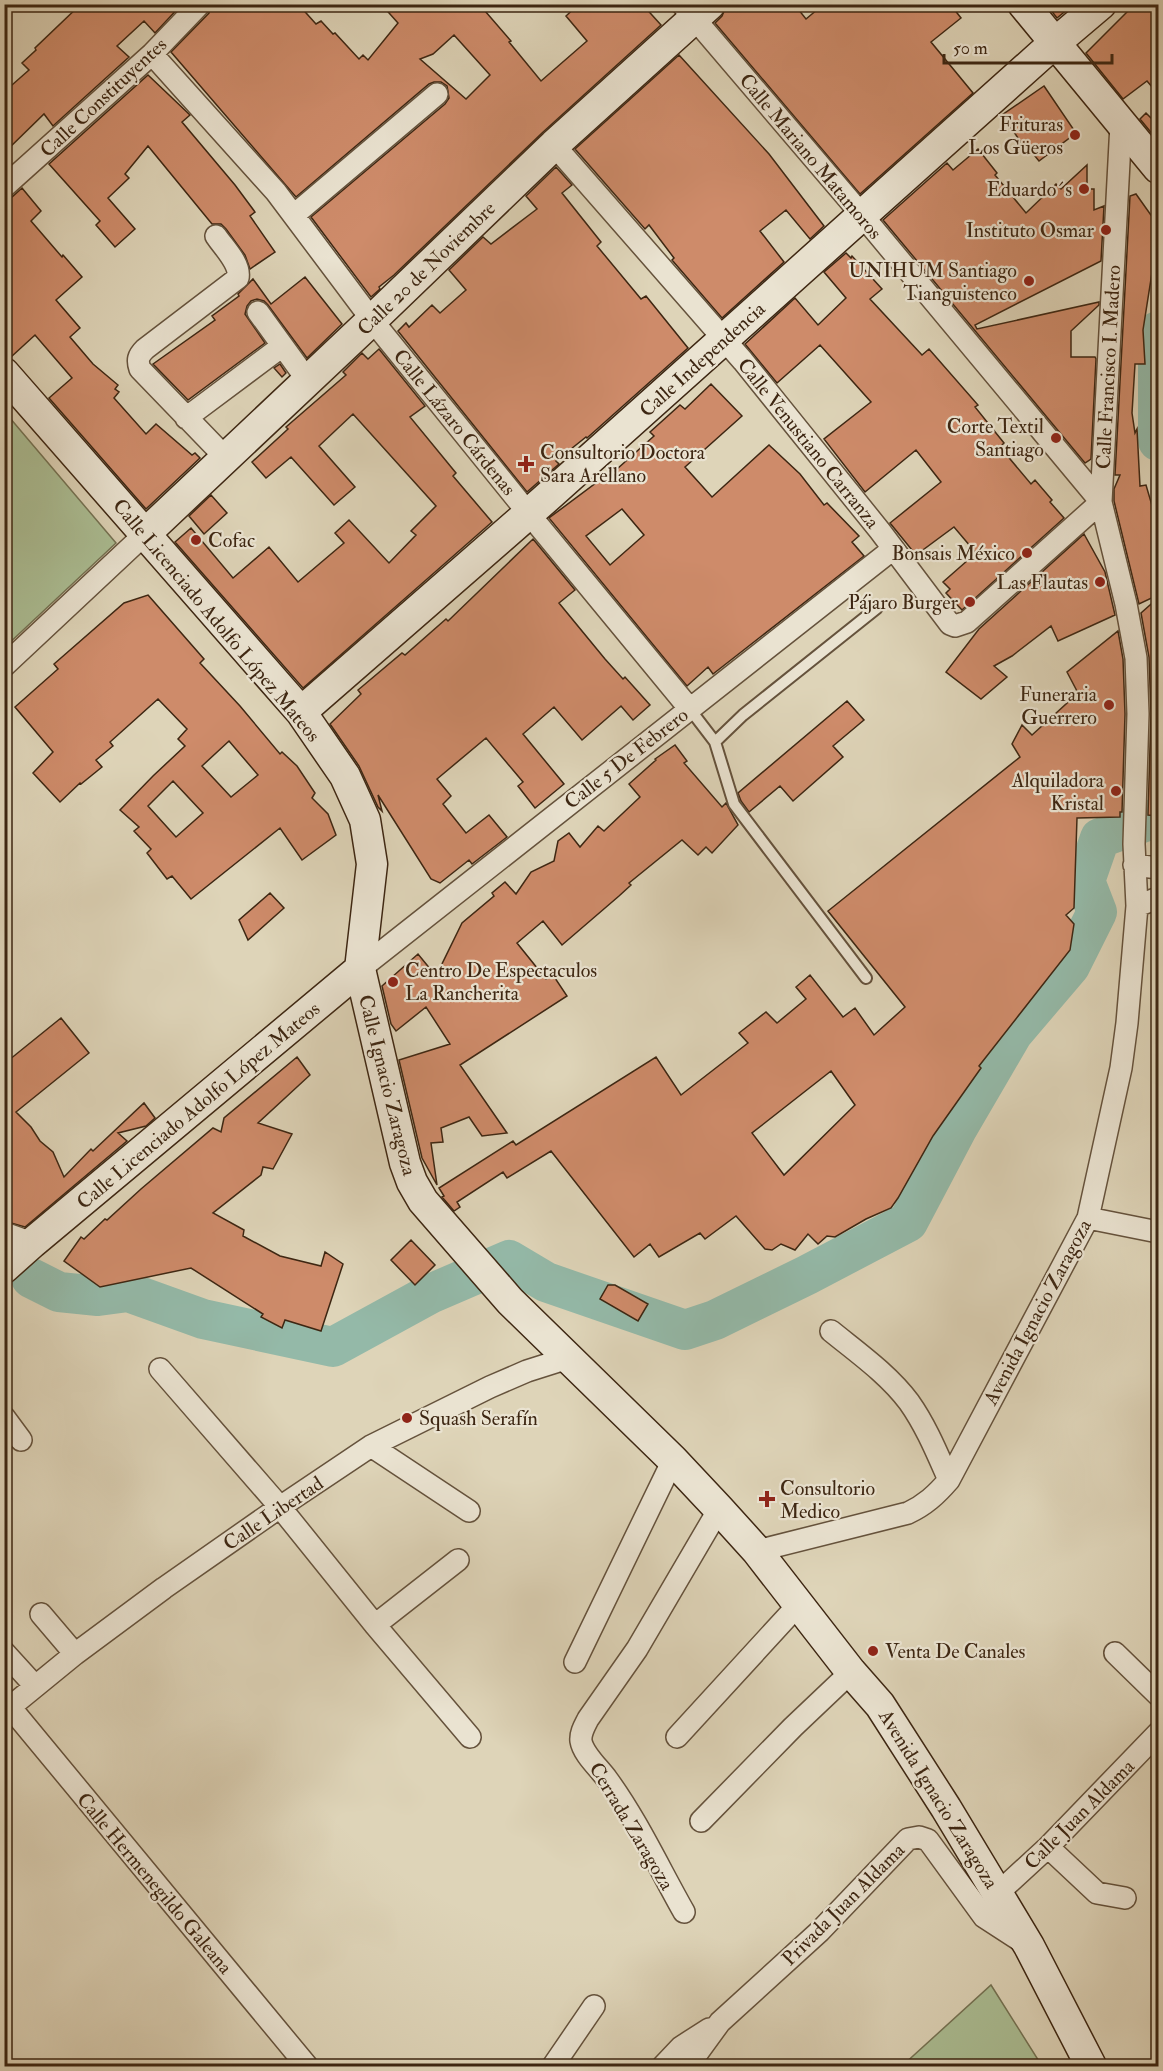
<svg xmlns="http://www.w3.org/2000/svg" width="1163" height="2071" viewBox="0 0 1163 2071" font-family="'IM FELL Double Pica',serif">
<rect width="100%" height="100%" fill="#ded4b8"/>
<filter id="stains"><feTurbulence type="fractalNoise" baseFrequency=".00333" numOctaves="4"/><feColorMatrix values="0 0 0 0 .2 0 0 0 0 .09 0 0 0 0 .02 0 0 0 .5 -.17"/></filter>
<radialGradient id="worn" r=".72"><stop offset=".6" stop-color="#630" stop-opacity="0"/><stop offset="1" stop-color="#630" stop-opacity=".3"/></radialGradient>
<path fill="#abbe94" stroke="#747253" stroke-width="1.5" d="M4,411L116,543L5,647H4Z
M991,1985L1042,2066H902Z"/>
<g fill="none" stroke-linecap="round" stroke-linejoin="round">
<path stroke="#94b9a8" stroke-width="40" d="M1158,331V441
M31,1278L59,1292L98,1296L128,1292L203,1319L333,1347L430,1294L509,1260L546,1282L685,1330L715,1320L807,1275L908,1222L957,1129L1013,1033L1070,966L1097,912L1085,881L1100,838L1153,819L1158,820"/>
</g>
<path fill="#ce8b6a" stroke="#3d2612" stroke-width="1.5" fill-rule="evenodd" d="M81,4H182L155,33L144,21L117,46L129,57L53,126L44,114L4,153V92L29,70L22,63L36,50L35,48Z
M212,4H298L316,24L321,21L333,34L335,33L359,59L363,55L368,60L398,23L381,4H479L511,41L509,42L541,81L587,41L566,16L579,4H642L661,25L542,133L394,275L379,287L380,289L371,297L311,217L445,104L449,98L447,86L441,82H434L429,84L296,197L171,52L209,13ZM454,35L490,75L466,99L420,59L433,54Z
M727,4H794L806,19L824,4H950L961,18L931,42L973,93L860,194L715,23L722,16Z
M1046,4H1074L1057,18Z
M1135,4H1158V94L1147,81L1123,99L1086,53Z
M679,55L769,154L824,226L810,239L786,210L760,231L784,262L722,318L672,260L674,258L649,225L645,229L575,149Z
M148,75L190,115L182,122L235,185L255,212L250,216L275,252L250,269L245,255L226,229L221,224H212L148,146L125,174L129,178L108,198L135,229L115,247L96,225L100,221L49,164Z
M1044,86L1076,133L1039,161L1025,144L1023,145L1002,115Z
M1146,113L1158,125V141L1140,119Z
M978,149L997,173L995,175L1026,213L1056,184L1061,189L1087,165V189H1094V210L1104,206L1101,261L975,325L977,329L1099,302V305L1071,331V357H1095L1096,359L1091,459L1085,463L883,220L947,163L953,170Z
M556,167L572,185L562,193L601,242L597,246L641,299L646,296L688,348L587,438L586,437L556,461L559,464L527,492L398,331L406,323L409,327L432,305L440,313L466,290L449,270L483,237L491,244L537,209L526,196Z
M22,188L41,211L31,221L62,257L63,255L82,277L56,300L80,328L70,337L93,364L118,385L115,389L119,392L114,398L146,434L156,424L192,455L195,453L200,458L146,509L49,398L72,378L35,335L11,357L4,356V199L12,197Z
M1136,194L1158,225V261L1154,260L1143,330L1145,364H1135L1132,413L1135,433L1137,429L1140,486L1146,485L1158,526V595L1139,604L1114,501V489L1120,475H1115L1130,196Z
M846,253L851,258L852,256L882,289L870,299L922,355L929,349L978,405L975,407L1004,443L1000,447L1031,484L1035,480L1052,500L1050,502L1064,518L962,610L946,593L950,589L943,582L976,553L954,527L916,555L890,523L941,482L916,450L865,492L824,439L871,402L820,345L777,383L745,344L795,298L818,325L846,298L824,272Z
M305,277L342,324L307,358L268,305L264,301L257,299L251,301L247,306L245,314L265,343L188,400L153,364L215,320L212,316L239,296L238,294L253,279L271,304Z
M379,349L425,406L410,417L456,473L453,476L492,522L303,688L175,542L191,528L233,578L269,547L298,582L344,543L335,533L349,520L389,563L416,535L411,531L436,506L353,414L319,446L355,487L334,505L291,457L266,478L252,462L288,429L286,427L346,375L343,372L362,353L368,359Z
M280,364L286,373L282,377L274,368Z
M711,384L742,416L685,467L712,497L769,445L800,474L824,505L827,503L859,536L852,542L864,556L713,674L708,667L687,686L549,518L616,468L617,469L654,436L650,432L680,405L685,409ZM622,509L644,535L610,565L586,536Z
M211,495L227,513L204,534L189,516Z
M1084,534L1105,572L1115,615L1058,641L1051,626L1012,656L994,666L1007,677L981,699L946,672L979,629Z
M533,539L575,590L559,603L605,659L623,679L625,677L650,705L633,720L621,706L582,740L554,707L523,734L564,784L535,808L518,786L523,782L486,738L437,779L451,796L443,804L466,833L489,815L507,837L472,864L469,860L440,883L431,879L378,795L382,811L378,807L359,766L330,724L361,694L358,690L402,653L405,655L446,619L448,621Z
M148,595L204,659L200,663L240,706L280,754L282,752L297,766L315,793L312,798L328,814L336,835L302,860L280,828L191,899L172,876L167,879L147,853L151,849L134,831L139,827L120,810L153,776L185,746L178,739L187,729L158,699L110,742L113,746L96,760L102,767L81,784L80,783L60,802L33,773L53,752L15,707L58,669L54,664L124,603ZM229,741L258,775L231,797L202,766ZM173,781L203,813L176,837L148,806Z
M1158,598V816L1148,815L1151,714L1149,657L1141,613Z
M1118,631L1123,659L1125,714L1122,812H1120V817L1077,818L1074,908L1066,915L1074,924L1070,950L979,1066L981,1068L933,1136L898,1198L891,1208L866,1219L835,1237L827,1236L818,1244L808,1234L795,1250L781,1244L772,1250L765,1249L736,1216L705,1239L700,1233L659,1257L650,1244L634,1257L551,1151L507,1178L503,1172L457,1202L460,1207L454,1211L442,1197L444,1196L439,1188L513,1141L516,1145L656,1057L681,1095L748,1043L739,1033L766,1012L777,1023L806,999L796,987L810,975L843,1017L855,1008L874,1035L905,1007L828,911L1020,757L1012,744L1022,725L1032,735L1078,693L1067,672ZM831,1071L855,1105L784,1175L752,1133Z
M847,701L864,720L833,746L843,757L793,801L780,786L749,812L741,801L738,793Z
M675,745L687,761L684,763L722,807L726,803L738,825L712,853L706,847L698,855L682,840L629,883L631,885L619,896L562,945L543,921L517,943L546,979L553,975L567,996L460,1065L507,1133L482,1136L469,1117L441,1128L443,1142L431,1143L437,1185L422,1158L399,1060L450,1044L426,1007L396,1031L391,1024L382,986L418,954L436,976L462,923L494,896L492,893L505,882L516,894L531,872L554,861L558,841L569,833L580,847L598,826L604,831L640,797L629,784L656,760L655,759Z
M270,893L284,908L248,940L239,920Z
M61,1018L89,1053L16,1112L31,1127L40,1141L53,1152L64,1177L91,1149L93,1151L144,1103L155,1118L146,1126L118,1133L127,1141L25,1227L4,1221V1064Z
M297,1057L310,1075L258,1123L292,1134L273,1169L263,1167L261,1175L213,1213L244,1230L243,1236L280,1256L321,1266L325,1252L343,1264L321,1331L285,1320L282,1328L261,1317L263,1314L191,1268L100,1287L64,1261L81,1237L84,1239L105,1219L107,1220L141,1189L213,1128L221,1132L224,1118Z
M411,1240L435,1265L415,1285L391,1260Z
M608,1285H615L648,1304L638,1321L600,1299Z"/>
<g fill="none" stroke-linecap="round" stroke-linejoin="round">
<defs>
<path id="lane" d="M689,708L715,742L734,804L866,978
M715,742L743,715L877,608"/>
<path id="street" d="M682,4L862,215L1101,502
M152,54L276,192L372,320L529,514L689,708
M554,145L743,361L880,531L950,624L955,626L967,622L1101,502
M4,187L152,54L200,4
M294,215L437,94
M216,236C224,248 241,264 238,278L145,349C138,356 137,360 140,369L225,457
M258,312L308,381
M186,418L281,347
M4,666L145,534
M1134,865L1158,868
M1137,906L1158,898
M360,969L893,549
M1088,1218L1158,1232
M4,1233L32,1243
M831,1331C858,1353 888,1374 909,1402C926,1426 937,1453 949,1480
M160,1369L280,1507L375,1625L470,1737
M4,1417L21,1440
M371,1446L469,1511
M757,1551L908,1513C925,1505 936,1495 949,1480L1088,1218L1121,1068L1127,1023L1137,906L1134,844L1138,714L1136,658L1126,604L1101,502L1121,124
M41,1614L75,1654
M375,1625L458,1560
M4,1652L35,1686
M1115,1653L1158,1695
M575,1662L673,1460
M10,1707L307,2066
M4,1712L75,1654L164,1588L280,1507L371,1446L490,1387L527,1371L568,1358
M677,1737L799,1604
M701,1821L793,1727L851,1672
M1048,1847L1097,1893L1125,1898
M998,1893L1048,1847L1158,1733
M684,1912C659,1868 637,1820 607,1779C599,1768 583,1754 581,1741C580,1733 585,1725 588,1719L637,1649L719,1509
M553,2066L594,2006
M663,2066L681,2047L709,2029
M688,2066L720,2022L820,1931L908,1839L919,1837L928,1840L984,1917L1024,1943"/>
<path id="secondary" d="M1023,4L1158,168
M4,373L301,712L345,776L365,820L372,864L360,969L405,1163L412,1182L423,1201L510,1301L673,1460L719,1509L757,1551L851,1672L880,1705L946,1808L1029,1946L1091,2066
M145,534L372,320L554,145L710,4
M301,712L543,501L1042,54L1101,4
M4,1268L32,1243L360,969"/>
</defs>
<use href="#lane" stroke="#65523c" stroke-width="14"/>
<use href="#street" stroke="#65523c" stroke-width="24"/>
<use href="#secondary" stroke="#3d2612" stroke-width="33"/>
<use href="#lane" stroke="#eae3d1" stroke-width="10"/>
<use href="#street" stroke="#eae3d1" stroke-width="21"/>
<use href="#secondary" stroke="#eae3d1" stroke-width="30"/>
</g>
<g fill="#8f2418" stroke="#eae3d1" stroke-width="2">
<circle cx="1075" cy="135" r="6"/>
<circle cx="1084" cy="189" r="6"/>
<circle cx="1106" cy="230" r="6"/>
<circle cx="1029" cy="281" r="6"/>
<circle cx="1056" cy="438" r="6"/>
<path d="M523 455h6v6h6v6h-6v6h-6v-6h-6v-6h6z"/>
<circle cx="196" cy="540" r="6"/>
<circle cx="1027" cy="553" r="6"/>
<circle cx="1100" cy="582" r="6"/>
<circle cx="970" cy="602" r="6"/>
<circle cx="1109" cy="705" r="6"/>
<circle cx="1116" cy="791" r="6"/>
<circle cx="393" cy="982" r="6"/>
<circle cx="407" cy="1418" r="6"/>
<path d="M764 1490h6v6h6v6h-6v6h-6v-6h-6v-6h6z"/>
<circle cx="873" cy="1651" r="6"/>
</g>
<g text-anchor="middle" stroke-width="4.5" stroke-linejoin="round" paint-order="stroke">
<g font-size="20" fill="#3d2612" stroke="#eae3d1">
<text transform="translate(103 97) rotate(-43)" y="7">Calle Constituyentes</text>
<text transform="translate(811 156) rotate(50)" y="7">Calle Mariano Matamoros</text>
<text transform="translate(426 268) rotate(-44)" y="7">Calle 20 de Noviembre</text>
<text transform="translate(702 359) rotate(-42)" y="7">Calle Independencia</text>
<text transform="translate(1108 367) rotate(-87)" y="7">Calle Francisco I. Madero</text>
<text transform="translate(455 422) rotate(51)" y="7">Calle Lázaro Cárdenas</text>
<text transform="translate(809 443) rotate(51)" y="7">Calle Venustiano Carranza</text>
<text transform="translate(217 620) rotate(50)" y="7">Calle Licenciado Adolfo López Mateos</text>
<text transform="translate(626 758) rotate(-38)" y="7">Calle 5 De Febrero</text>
<text transform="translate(388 1085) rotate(76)" y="7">Calle Ignacio Zaragoza</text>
<text transform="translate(198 1105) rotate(-40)" y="7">Calle Licenciado Adolfo López Mateos</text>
<text transform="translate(1037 1312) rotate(-62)" y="7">Avenida Ignacio Zaragoza</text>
<text transform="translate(273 1513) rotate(-34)" y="7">Calle Libertad</text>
<text transform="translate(939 1799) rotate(58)" y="7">Avenida Ignacio Zaragoza</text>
<text transform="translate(1079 1814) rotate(-45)" y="7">Calle Juan Aldama</text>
<text transform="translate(632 1826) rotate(59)" y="7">Cerrada Zaragoza</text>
<text transform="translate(155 1883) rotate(50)" y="7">Calle Hermenegildo Galeana</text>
<text transform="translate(843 1904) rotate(-45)" y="7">Privada Juan Aldama</text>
</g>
<g font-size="20" fill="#3d2612" stroke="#eae3d1" text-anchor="end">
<text x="1063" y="131">Frituras<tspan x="1063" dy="23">Los Güeros</tspan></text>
<text x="1072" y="196">Eduardo´s</text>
<text x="1094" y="237">Instituto Osmar</text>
<text x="1017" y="277">UNIHUM Santiago<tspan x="1017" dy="23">Tianguistenco</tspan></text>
<text x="1044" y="433">Corte Textil<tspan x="1044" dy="23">Santiago</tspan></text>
<text x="540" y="459" text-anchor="start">Consultorio Doctora<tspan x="540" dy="23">Sara Arellano</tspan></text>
<text x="208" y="547" text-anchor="start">Cofac</text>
<text x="1015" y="560">Bonsais México</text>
<text x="1088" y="589">Las Flautas</text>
<text x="958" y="609">Pájaro Burger</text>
<text x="1097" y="701">Funeraria<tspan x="1097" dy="23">Guerrero</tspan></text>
<text x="1104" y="787">Alquiladora<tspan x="1104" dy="23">Kristal</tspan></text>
<text x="405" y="977" text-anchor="start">Centro De Espectaculos<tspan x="405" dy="23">La Rancherita</tspan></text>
<text x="419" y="1425" text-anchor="start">Squash Serafín</text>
<text x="780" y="1495" text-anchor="start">Consultorio<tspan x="780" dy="23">Medico</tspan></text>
<text x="885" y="1658" text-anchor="start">Venta De Canales</text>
</g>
</g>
<rect width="1163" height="2071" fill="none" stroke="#ded4b8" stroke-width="24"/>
<rect x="6" y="6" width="1151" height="2059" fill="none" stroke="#3d2612" stroke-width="3"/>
<rect x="12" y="12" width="1139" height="2047" fill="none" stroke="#3d2612" stroke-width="1.5"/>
<path d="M944 54v9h168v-9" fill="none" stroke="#3d2612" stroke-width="3"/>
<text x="953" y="54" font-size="18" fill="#3d2612" stroke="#eae3d1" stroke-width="4.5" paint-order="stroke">50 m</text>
<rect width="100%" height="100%" filter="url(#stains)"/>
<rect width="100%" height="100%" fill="url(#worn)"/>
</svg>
